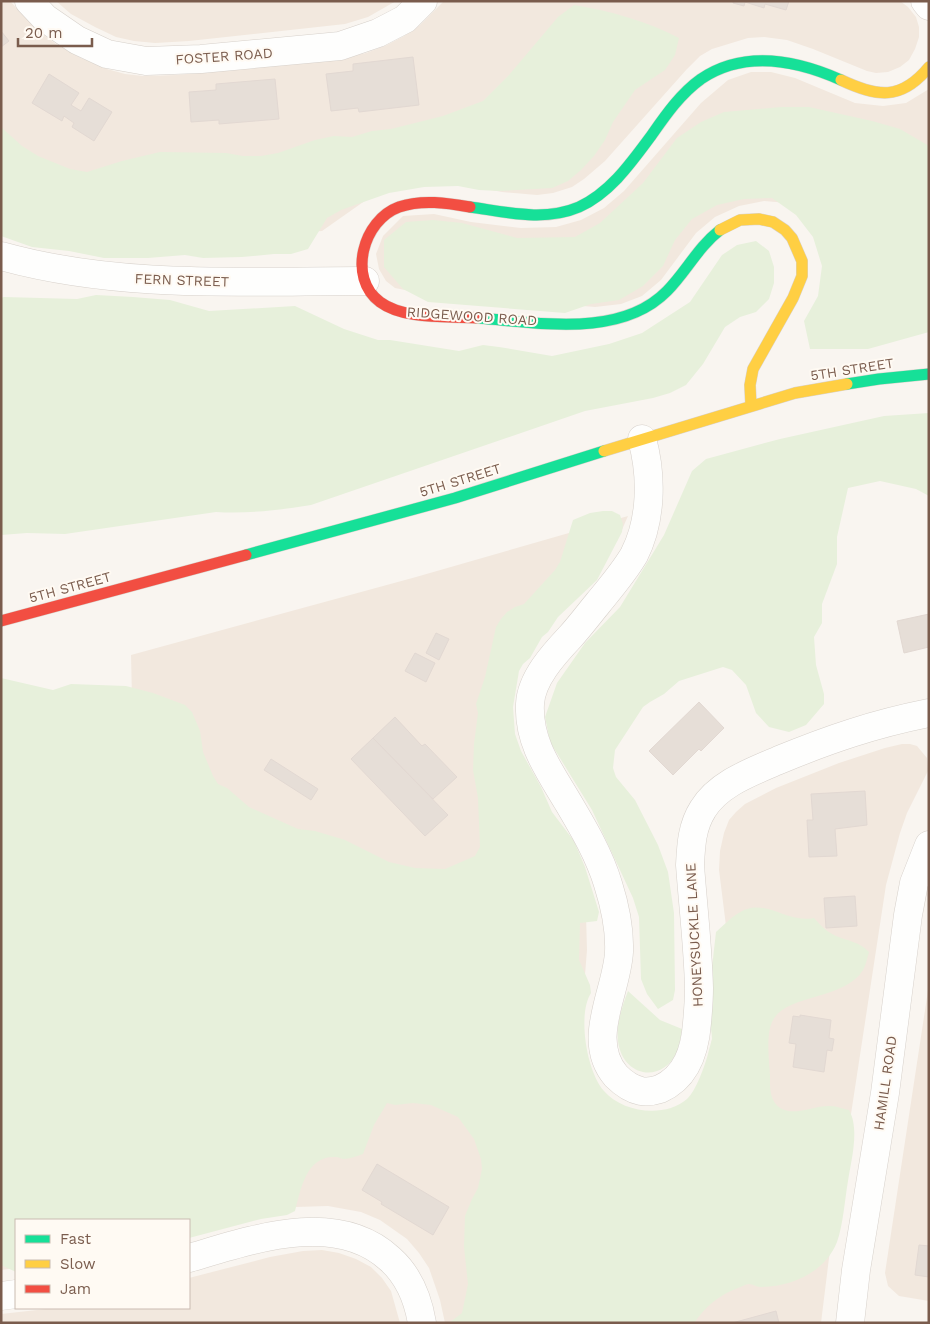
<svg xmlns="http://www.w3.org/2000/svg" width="930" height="1324" viewBox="0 0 930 1324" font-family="'Work Sans',sans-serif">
<rect width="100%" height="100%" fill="#f9f5f0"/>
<path fill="#f2e8de" d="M1,1H10L37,30L56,44L81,58L107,69L125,74L143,76L177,75L313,62L341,59L366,53L387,45L404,36L420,25L444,1H900L908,7L916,17L919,27V37L915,49L909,60L900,67L888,72L876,73L867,71L813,49L787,40L764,37L748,38L712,49L700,56L687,69L605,161L584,179L572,187L553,193L537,195L502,192L443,181L376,193L322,231L101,249L1,234Z
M56,1H396L368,17L345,24L189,41L155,43L134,41L116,37L95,27L71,14Z
M751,72H771L795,78L855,103L883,106L906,103L929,89V310L821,307L830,258L788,203L764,201L739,206L715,217L696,233L661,280L642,296L621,304L595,307L410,291L395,288L386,281L379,269L376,254L383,236L403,216L434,214L471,222L521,228L556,227L581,220L604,208L624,191L701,103L728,80Z
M628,516L617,541L516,664L507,721L586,915L587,950L585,975L576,1018L596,1088L630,1113L672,1112L704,1088L728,942L719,870L720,851L724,833L729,820L736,812L745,804L776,788L839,763L885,748L902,744H910L917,746L927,758L928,771L907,813L900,833L886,885L829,1258L821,1323H445L440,1300L429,1268L419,1253L407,1239L380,1220L361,1212L328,1206L295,1207L189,1220H16V1268L1,1270V692L132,698L131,655L416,577Z
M929,984V1301L899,1296L888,1286L885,1273Z
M322,1250L339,1253L356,1259L371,1267L382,1278L391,1291L400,1323H1V1314L55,1308H189V1278L270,1257L303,1251Z"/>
<path fill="#e7f0db" d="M574,5C610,11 647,21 679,38L675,55L665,70L635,90L613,122L605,140L594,156L581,170L568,181L552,188L499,191L479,190L458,186L424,187L389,193L341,210L327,218L308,249L291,254H274L242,257L203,258L185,255L148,258H104L69,251L32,247L1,236V127L22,146L38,156L70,169L87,172L122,161L160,152L226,153L243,156H261L278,153L315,140L334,136L352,137L372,131L391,129L443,116L483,101L509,75L558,17Z
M781,107H809L872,121L900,129L929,146V332L868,349H810L804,321L818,296L822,266L813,237L796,215L772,198L744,199L717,205L692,219L675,240L663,266L643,286L619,300L591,304L565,313L428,302L403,289L384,267V240L406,222L433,220L462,223L517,238L575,237L600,223L643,183L677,138L701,122L724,112Z
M756,241L769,251L774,267V283L769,299L756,312L740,317L725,327L703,364L686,385L670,393L653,398L585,411L311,505C280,510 248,514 216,512L65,534L27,533L1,535V298L4,297L77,299L96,295L133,297L170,300L209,311L295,306L344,329L378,340H390L459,351L483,345L499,347L552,356L609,344L642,333L690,302L722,255L737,245Z
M929,413V496L916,489L880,481L848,488L837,537V564L822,604V623L814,637L816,665L824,694V704L806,725L789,732L769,727L756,713L746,685L732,670L723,667L679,681L664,694L650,702L643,707L615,750L613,768L616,777L635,800L658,845L668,872L674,913L675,990L673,1000L658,1009L647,994L641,979L639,917L633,898L592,810L550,742L545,717L557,683L585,643L620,607L664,535L692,471L706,459L780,439L884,416Z
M603,511H612L620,515L623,524L622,532L597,580L558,617L548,632L542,637L530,658L523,664L519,671L513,707L515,734L521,751L541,787L552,812L574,841L585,867L599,912L597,921L580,923L579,960L590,985L591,993C577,1015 587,1072 604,1091C623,1113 665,1118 687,1099C696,1091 705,1065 708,1054C709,1049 711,1043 712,1039C712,1029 708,1019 709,1008C710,983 713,958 716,932C723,926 729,919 737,914C765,895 784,924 814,918C820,925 827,932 836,936C848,941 860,942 869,952C867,958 866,965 863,970C844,1001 785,993 772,1022C766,1035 769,1060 770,1075C770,1087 769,1102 782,1109C796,1116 815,1105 831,1106C837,1106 843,1109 849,1110C860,1129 851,1161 848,1181C845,1198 843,1226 837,1242C825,1272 792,1287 760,1287C756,1287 753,1284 749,1284C746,1284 741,1287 738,1288C719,1295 706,1306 694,1323H449L462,1313L466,1294L468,1284L464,1247L465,1216L472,1199L478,1188L482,1169L481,1159L474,1139L458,1117L431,1105L413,1103L395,1105L387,1103L374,1125L363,1154C357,1156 349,1159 344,1159C341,1159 339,1157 336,1157C306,1155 301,1189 295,1211L287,1215L261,1219L189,1238V1220H16V1272L1,1265V678L53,690L71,684L126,686L153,693L185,705L192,712L200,731L203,752L213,776L218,784L227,788L249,807L298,829L315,831L345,840L389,862L415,868L445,869L475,856L480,847L478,798L473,770L474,744L478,713L476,704L485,677L496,627L501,619L507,612L515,607L524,604L555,570L560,562L573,520L590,513Z
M628,991L660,1020L682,1029C681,1036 680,1045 677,1052C661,1085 622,1076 618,1041C616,1024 622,1007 628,991Z"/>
<path fill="#e6ded7" stroke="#e2d8d2" d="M733,1H789L786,10L765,4L764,8L745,2L744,6L733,3Z
M1,31L9,41L1,47Z
M413,57L419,105L359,112L358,108L331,111L326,74L353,71V64Z
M49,74L79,93L71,105L81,111L89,98L112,112L94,141L72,127L74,123L64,116L62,121L32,103Z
M275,79L279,119L219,124V120L191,122L189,92L216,90V84Z
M929,614V647L904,653L897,621Z
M436,633L449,639L439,660L426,653Z
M415,653L435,663L426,682L405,671Z
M699,702L724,728L701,751L699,749L673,775L649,751Z
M395,717L422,746L425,744L457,777L433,799L373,738Z
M373,738L448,815L425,836L351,759Z
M271,759L318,789L311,800L264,770Z
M865,791L867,825L835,829L837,856L809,857L807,820H813L811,794Z
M855,896L857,926L826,928L824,898Z
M800,1015L831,1020L829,1038L834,1039L832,1051L827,1050L824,1072L793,1067L796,1044L789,1043L793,1016L800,1017Z
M377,1164L449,1207L433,1235L381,1204L382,1202L362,1190Z
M919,1245L929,1246V1277L915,1275Z
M776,1311L779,1323H732Z"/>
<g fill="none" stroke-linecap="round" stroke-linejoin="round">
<defs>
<path id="street" d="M29,1L45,18L77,40L107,54L146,61L201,59L340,46L378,33L405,19L423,1
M925,1L929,6
M1,256C119,289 244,281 365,281
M642,439C652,475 652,520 634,555C624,572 611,587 598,603C589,614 580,626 570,637C554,654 531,679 530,704C528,741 548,769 566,799C582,826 599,854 608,884C615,906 620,928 619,952C617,992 585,1040 616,1076C623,1083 631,1089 641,1091C647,1092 654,1091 660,1089C687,1077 695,1050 697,1023C698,1012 699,1000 699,988C698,947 693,906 690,865C691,845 692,826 703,809C719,783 752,772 779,760C830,739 874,724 929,713
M189,1258C251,1240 336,1209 390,1259C408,1275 418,1299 422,1323
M1,1296L16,1294
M850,1323L856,1270L885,1093L908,915L914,883L929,845"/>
<path id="fast" d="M470,207C506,212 544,222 579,207C610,193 631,163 651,136C665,116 680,94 701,79C744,50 796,60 841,80
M477,318C537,322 620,339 667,291C686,272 698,247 720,230
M847,384L879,379L929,374
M246,555L455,498L604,451"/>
<path id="slow" d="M841,80C877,97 901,101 929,67
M720,230L740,220L759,219L773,222L785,230L792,238L802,261V276L793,298L753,369L750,385L751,406
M604,451L795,393L847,384"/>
<path id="jam" d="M470,207C447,203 422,199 399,207C363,220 347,278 380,302C404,320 448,316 477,318
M1,621L246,555"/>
</defs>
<use href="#street" stroke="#d7d1cb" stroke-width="29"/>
<use href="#fast" stroke="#d9d2cb" stroke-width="12"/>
<use href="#slow" stroke="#d9d2cb" stroke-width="12"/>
<use href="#jam" stroke="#d9d2cb" stroke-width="12"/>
<use href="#street" stroke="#fefefd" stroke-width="28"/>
<use href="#fast" stroke="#16e098" stroke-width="11"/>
<use href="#slow" stroke="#ffcf43" stroke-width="11"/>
<use href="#jam" stroke="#f24e42" stroke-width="11"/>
</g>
<g text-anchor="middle" stroke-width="4" stroke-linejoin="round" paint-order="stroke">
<g font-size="14" fill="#7a5c4d" stroke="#fffaf3">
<text transform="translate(224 56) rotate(-4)" y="5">FOSTER ROAD</text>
<text transform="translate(182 280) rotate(2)" y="5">FERN STREET</text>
<text transform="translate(472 316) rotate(4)" y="5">RIDGEWOOD ROAD</text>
<text transform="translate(852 369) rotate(-9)" y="5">5TH STREET</text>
<text transform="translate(460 480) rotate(-17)" y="5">5TH STREET</text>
<text transform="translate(70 587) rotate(-15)" y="5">5TH STREET</text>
<text transform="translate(694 935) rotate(-93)" y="5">HONEYSUCKLE LANE</text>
<text transform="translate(885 1083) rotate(-82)" y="5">HAMILL ROAD</text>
</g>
</g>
<rect width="930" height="1324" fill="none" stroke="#7a5c4d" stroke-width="5"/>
<rect x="15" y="1219" width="175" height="90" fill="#fffaf3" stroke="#cabbb1"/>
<rect x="25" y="1235" width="25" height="8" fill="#16e098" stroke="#cabbb1"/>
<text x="60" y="1244" font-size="15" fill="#7a5c4d">Fast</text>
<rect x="25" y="1260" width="25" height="8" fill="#ffcf43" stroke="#cabbb1"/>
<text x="60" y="1269" font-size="15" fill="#7a5c4d">Slow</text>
<rect x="25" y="1285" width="25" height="8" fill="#f24e42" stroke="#cabbb1"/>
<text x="60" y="1294" font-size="15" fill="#7a5c4d">Jam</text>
<path d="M18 38v8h74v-8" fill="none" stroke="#7a5c4d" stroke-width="2.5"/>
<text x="25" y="38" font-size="15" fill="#7a5c4d" stroke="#fffaf3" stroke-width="4" paint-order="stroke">20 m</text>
</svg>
